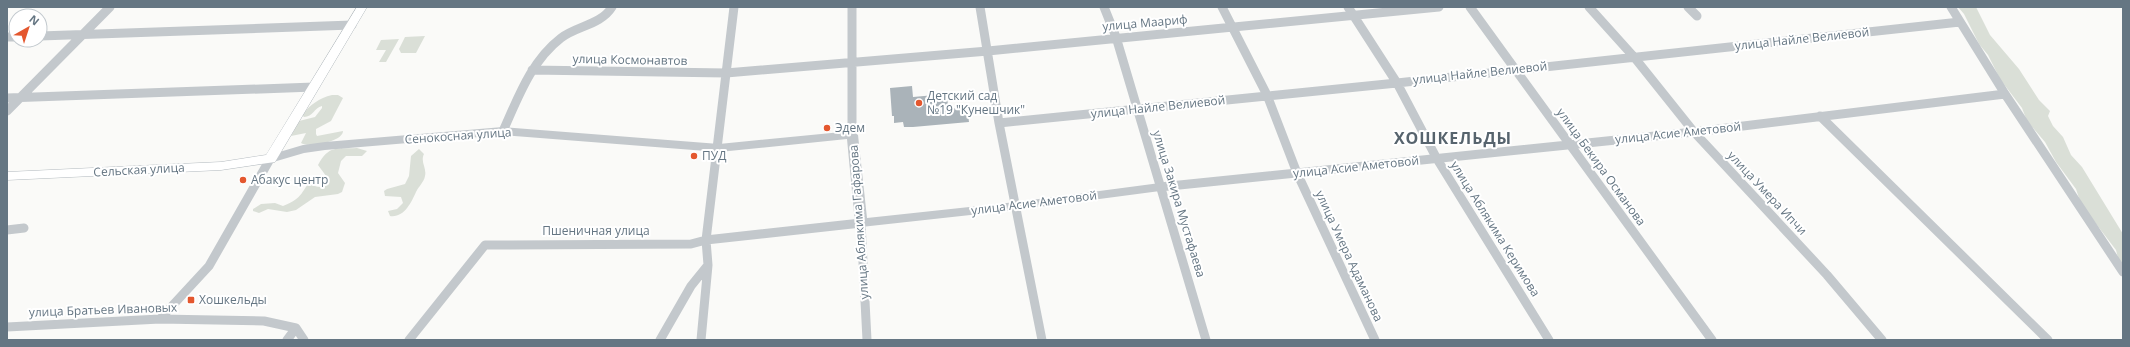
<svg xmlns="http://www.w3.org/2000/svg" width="2130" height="347" viewBox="0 0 2130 347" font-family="'Open Sans',sans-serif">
<rect width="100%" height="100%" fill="#fafaf8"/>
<path fill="#dadfd7" d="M1958,7H1976L1990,35L2019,69L2039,100L2050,111L2048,116L2053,126L2063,137L2071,155L2082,167L2123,234V267L2118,258L2116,250L2081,204L2076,189L2056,162L2045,142L2027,121L2022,108L2000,79L1988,55L1979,44L1964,14Z
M425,36L416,53H401L399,49L405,37Z
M399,39L386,62H379L386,50H376L381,40Z
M332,95H338L343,98L331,121L316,129V134L317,136L343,131C343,142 308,148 301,143L306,133L291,136L299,121L315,117L322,108V106C314,108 313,117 304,117L302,115C310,105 319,98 332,95Z
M357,148L367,151L362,156H346L341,161L338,173L345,183L342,192L338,194L315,197L296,210L287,212L268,209L259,213L253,211V209L261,204L275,203L283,206C304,198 301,191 314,176L317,177L315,186C320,188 328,187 329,180L318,165C329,145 336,149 357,148Z
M419,149L424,154C420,162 427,168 425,176C424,182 419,186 416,192C411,203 404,218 390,216L388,211L397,209L403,203L401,197L385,196L384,191L387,189L405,184L409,176L411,156Z"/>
<path fill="#aab3b9" d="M912,86L913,97L946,94L949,109L967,107L969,122L913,127H904L903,122L894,123V116H892L890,88Z"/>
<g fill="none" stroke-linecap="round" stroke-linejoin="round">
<defs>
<path id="secondary" d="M357,7H367L275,162L221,170L7,180V172L221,162L266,155Z"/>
</defs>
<use href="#secondary" stroke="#b3babf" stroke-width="1"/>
<path stroke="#c3c8cc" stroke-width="9" d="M852,7V135
M980,7L999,123L1042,340
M1104,7L1116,37L1206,340
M1222,7L1267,95L1297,173L1375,340
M1348,7L1397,83L1437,159L1549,340
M1470,7L1712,340
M1589,7L1634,57L1694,132L1827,275L1882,340
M1688,7L1697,16
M1951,7L2005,94L2123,272
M40,36L352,25
M7,37H16
M532,70L726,73L988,51L1439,7
M7,98L314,87
M7,111L110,7
M1820,116L2048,340
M999,123L1397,83L1960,22
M503,131C518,98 531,61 561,38C576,26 601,25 612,7
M1160,187L1694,132L2005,94
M7,230L24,228
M160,319L209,266L270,159
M7,327L160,319L264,321L296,328
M296,328L304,340
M287,340L296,328
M409,340L485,245L691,244L706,240L861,223L867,340
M660,340L691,286L708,265
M701,340L708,265L706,240L734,7"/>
<path fill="#c3c8cc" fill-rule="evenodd" d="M503,127L719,144L852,131L858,135L867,218L1016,202L1160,183L1166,187L1160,191L1016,210L861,227L857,226L855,223L847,139L719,152L503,135L325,150L304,153L270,163L264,159L266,156L303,145L325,142Z"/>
<use href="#secondary" fill="#fff" fill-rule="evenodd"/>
</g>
<g fill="#e4572e" stroke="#fff" stroke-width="1.5">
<circle cx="919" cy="103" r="4"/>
<circle cx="827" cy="128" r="4"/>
<circle cx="694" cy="156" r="4"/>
<circle cx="243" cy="180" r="4"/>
<rect x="187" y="296" width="8" height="8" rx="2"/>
</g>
<g text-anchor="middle" stroke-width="4" stroke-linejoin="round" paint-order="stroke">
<g font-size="12" fill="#657683" stroke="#fff">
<text transform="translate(1145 23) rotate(-5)" y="4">улица Маариф</text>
<text transform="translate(1802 39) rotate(-6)" y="4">улица Найле Велиевой</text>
<text transform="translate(630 60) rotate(1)" y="4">улица Космонавтов</text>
<text transform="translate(1480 73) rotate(-6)" y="4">улица Найле Велиевой</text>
<text transform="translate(1158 107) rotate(-6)" y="4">улица Найле Велиевой</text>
<text transform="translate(1678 133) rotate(-6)" y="4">улица Асие Аметовой</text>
<text transform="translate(458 136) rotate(-4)" y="4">Сенокосная улица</text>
<text transform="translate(1356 167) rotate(-6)" y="4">улица Асие Аметовой</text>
<text transform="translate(1601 167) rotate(54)" y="4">улица Бекира Османова</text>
<text transform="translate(139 170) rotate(-3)" y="4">Сельская улица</text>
<text transform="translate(1767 193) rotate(47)" y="4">улица Умера Ипчи</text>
<text transform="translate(1034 203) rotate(-7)" y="4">улица Асие Аметовой</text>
<text transform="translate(1179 204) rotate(73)" y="4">улица Закира Мустафаева</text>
<text transform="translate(859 222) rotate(-94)" y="4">улица Аблякима Гафарова</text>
<text transform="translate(1495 229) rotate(58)" y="4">улица Аблякима Керимова</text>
<text x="596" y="235">Пшеничная улица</text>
<text transform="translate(1349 256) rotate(65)" y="4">улица Умера Адаманова</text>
<text transform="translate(103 310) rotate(-2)" y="4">улица Братьев Ивановых</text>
</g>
<g font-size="12" fill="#657683" stroke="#fff" text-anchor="start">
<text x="927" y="100">Детский сад<tspan x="927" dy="14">№19 "Кунешчик"</tspan></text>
<text x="835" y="132">Эдем</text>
<text x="702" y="160">ПУД</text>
<text x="251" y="184">Абакус центр</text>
<text x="199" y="304">Хошкельды</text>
</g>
<g font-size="16" font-weight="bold" letter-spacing="1" fill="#57646e" stroke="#fff">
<text x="1453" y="144">ХОШКЕЛЬДЫ</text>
</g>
</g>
<rect width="2130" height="347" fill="none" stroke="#657683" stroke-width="16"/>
<g transform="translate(28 28) rotate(39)"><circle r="19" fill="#ffffff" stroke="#c1c8cd"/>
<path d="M0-3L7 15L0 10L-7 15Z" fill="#e4572e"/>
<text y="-6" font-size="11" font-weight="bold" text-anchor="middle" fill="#657683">N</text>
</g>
</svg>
